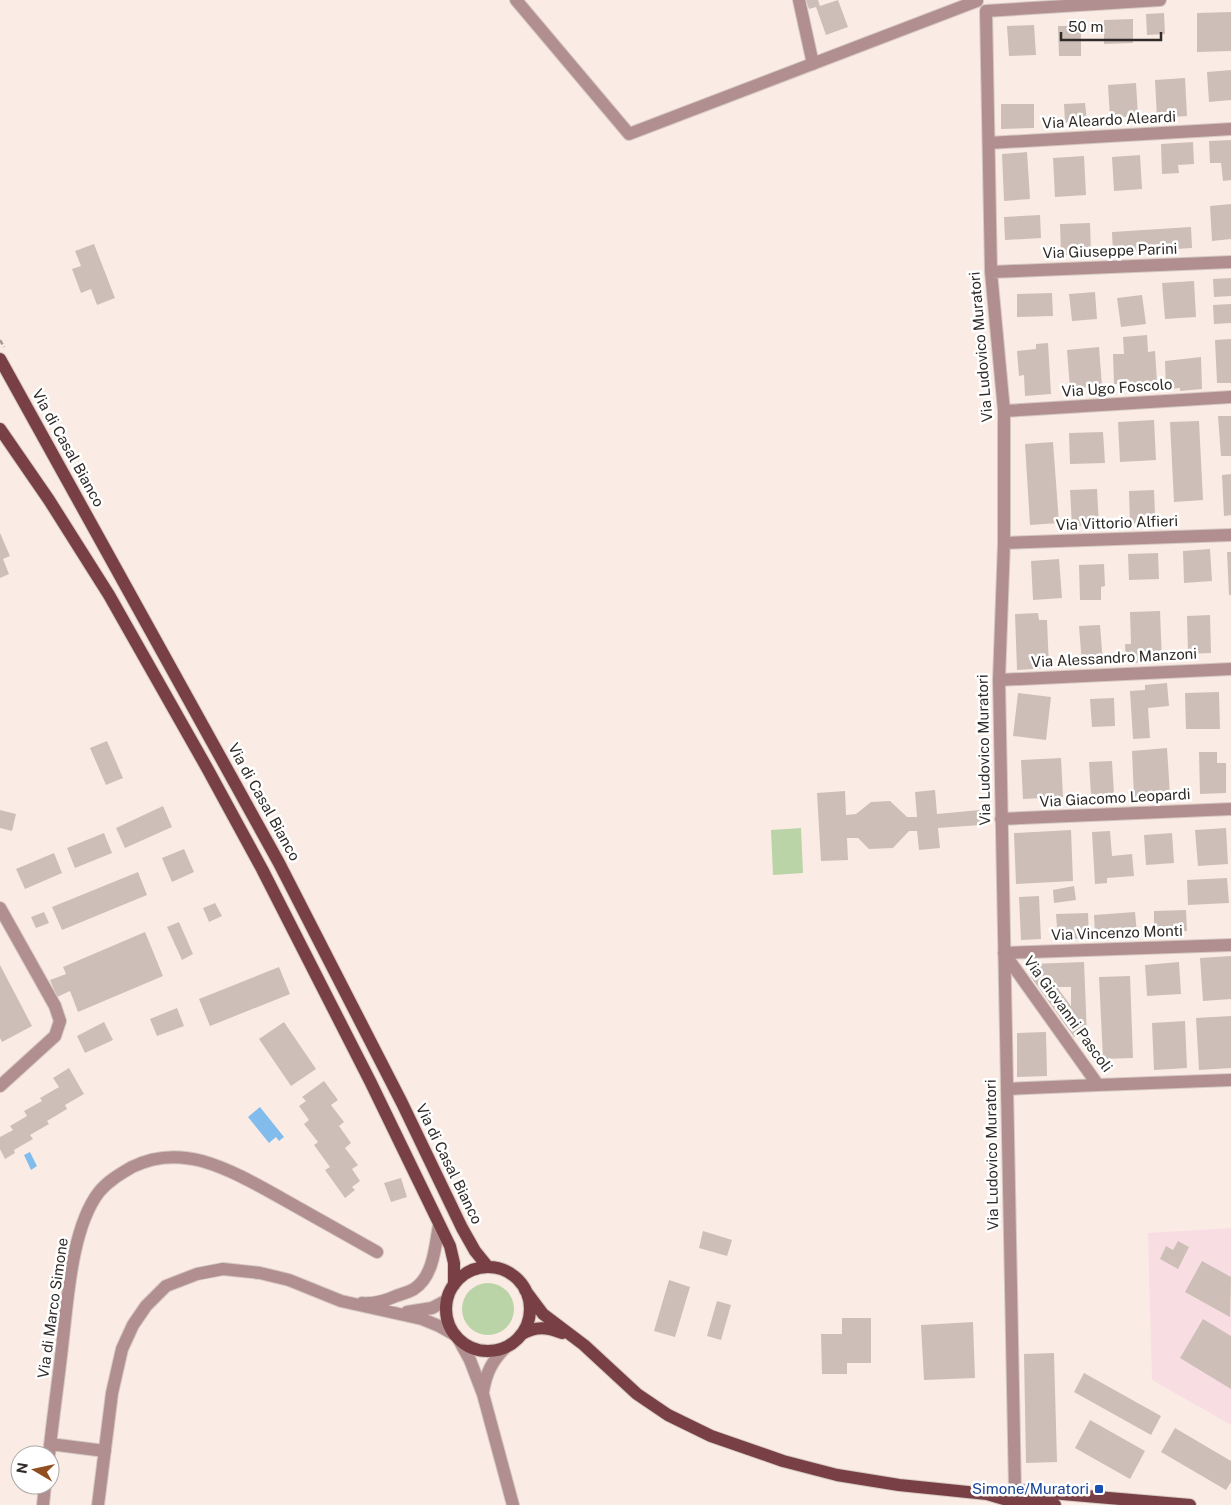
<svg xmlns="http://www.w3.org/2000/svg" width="1231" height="1505" viewBox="0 0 1231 1505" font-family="'Public Sans',sans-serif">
<rect width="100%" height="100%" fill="#faece4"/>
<path fill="#f8dde3" d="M1231,1228V1425L1152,1380L1148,1233Z"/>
<path fill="#bad4a8" d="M801,828L803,873L773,875L771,830Z
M462 1309a26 26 0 1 1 52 0a26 26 0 1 1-52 0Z"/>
<path fill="#82bcec" d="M260,1107L284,1137L279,1141L276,1137L269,1143L248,1117Z
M30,1152L37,1166L31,1170L24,1155Z"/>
<path fill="#cdbfb7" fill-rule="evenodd" d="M806,0H818L820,6L838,0L848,27L826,35L816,7L809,9Z
M1231,12V51L1197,52V13Z
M1164,13L1165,34L1147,35L1146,14Z
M1133,19V43L1104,44V20Z
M1034,25L1036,55L1009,56L1007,26Z
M1058,26H1081V56H1059Z
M1231,70V100L1209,102L1207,72Z
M1185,78L1187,116L1157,118L1155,80Z
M1136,83L1138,116L1110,118L1108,85Z
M1085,103L1087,122L1065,123L1064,104Z
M1001,104H1034V128L1001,129Z
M1231,140V180L1223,181L1221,163H1210L1209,141Z
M1193,142L1194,164L1178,165L1179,173L1162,174L1161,144Z
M1027,152L1030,199L1004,201L1002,154Z
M1140,155L1142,189L1114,191L1112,157Z
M1084,156L1086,195L1055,197L1053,158Z
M1231,204V239L1212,241L1210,206Z
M1040,215L1041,238L1005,240L1004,217Z
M1090,223L1091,255H1061L1060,224Z
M1191,227L1192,248L1113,253L1112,232Z
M94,244L115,298L97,305L91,289L81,293L72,269L81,266L75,251Z
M1231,278V296L1214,297L1213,279Z
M1194,281L1196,317L1165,319L1162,283Z
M1095,292L1097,319L1072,321L1069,294Z
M1052,293L1053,316L1017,317V294Z
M1142,295L1146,324L1121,327L1117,298Z
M1231,304V323L1214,324L1213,305Z
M1147,335L1148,352L1155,351L1157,382L1114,384L1113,354H1124L1123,337Z
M1231,339V383H1217L1215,340Z
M1048,343L1051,394L1025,396L1024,375L1019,376L1017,351L1036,349V344Z
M1099,347L1102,386L1070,389L1067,350Z
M1201,357L1202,389L1180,391V388L1166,389L1165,361Z
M1218,416H1231V456H1221Z
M1154,420L1156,460L1120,462L1118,422Z
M1199,421L1203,500L1174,502L1170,422Z
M1103,432L1105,463L1070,464L1069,433Z
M1053,442L1059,523L1030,525L1025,444Z
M1231,474V515L1224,516L1222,475Z
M1097,489L1099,525L1072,526L1070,490Z
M1154,490L1155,515H1143L1144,523L1130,524L1129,491Z
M0,533L10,556L3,559L9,574L0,578Z
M1210,549L1212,581L1184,583L1183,551Z
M1227,552H1231V595H1229Z
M1158,553L1159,579L1129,580L1128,554Z
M1059,559L1062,598L1033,600L1031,561Z
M1104,564L1105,586L1101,587V600H1080L1079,565Z
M1160,611L1162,662L1126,663L1125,644H1131L1130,612Z
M1038,613L1039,620H1047L1049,668L1017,670L1015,614Z
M1210,615L1211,653L1188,654L1187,616Z
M1100,625L1103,663L1082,664L1079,626Z
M1167,683L1169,706L1148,708L1150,738L1133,739L1130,691L1145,690V685Z
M1219,692L1220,729H1186L1185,693Z
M1018,693L1051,697L1046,740L1013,736Z
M1114,698L1115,726L1092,727L1090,699Z
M107,741L123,778L106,785L90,748Z
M1167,748L1170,795L1134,797L1132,751Z
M1199,752H1217V763H1226V793L1200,794Z
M1061,758L1063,797L1023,799L1021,760Z
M1112,761L1114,794L1091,795L1089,762Z
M935,790L937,814L980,810L981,825L938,828L940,848L919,850L917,831H909L893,848L869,849L858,838H847L848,860L821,861L817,793L845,791L846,815L856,814L871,802L890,801L907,817H917L915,792Z
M163,806L172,827L125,848L116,828Z
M0,810L16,814L12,831L0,828Z
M1226,828L1228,864L1198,866L1195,830Z
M1071,830L1073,881L1016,884L1014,833Z
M1110,831L1112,856L1132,854L1134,876L1107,878V883L1095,884L1092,832Z
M104,833L112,853L75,868L67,848Z
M1172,833L1174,863L1146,865L1144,835Z
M184,849L194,872L172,882L162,858Z
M54,853L62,873L25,889L16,869Z
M138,872L147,895L62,930L52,907Z
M1227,878L1229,903L1188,905L1187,880Z
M1074,886L1076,900L1054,903L1053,890Z
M1039,896L1041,939L1021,940L1019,897Z
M215,903L222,916L209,922L203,908Z
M1186,910L1187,931L1154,932V911Z
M44,912L49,923L36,928L31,917Z
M1135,912L1137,933L1095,935L1094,915Z
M1088,913L1089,938L1058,940L1056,914Z
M179,922L193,954L182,960L167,927Z
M145,932L163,976L78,1012L70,991L57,997L50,980L66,974L63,967Z
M1231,956V999L1203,1001L1200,958Z
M1084,962L1087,1036L1074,1037L1031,977V964ZM1057,987H1071V1006Z
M1179,962L1181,994L1147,996L1145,965Z
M0,965L32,1026L2,1042L0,1038Z
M279,967L290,994L210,1026L199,999Z
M1130,976L1133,1058L1103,1059L1099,977Z
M177,1008L184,1026L157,1036L150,1019Z
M1231,1016V1068L1199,1070L1196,1018Z
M1185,1021L1187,1068L1154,1070L1152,1023Z
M104,1022L113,1040L85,1053L77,1036Z
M284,1022L316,1069L291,1086L259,1039Z
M1046,1032L1047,1076L1017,1077V1033Z
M69,1068L84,1094L65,1105L67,1109L47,1121L49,1124L30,1135L33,1139L14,1150L15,1153L5,1159L0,1149V1137L13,1130L10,1126L27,1116L24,1111L42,1101L40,1098L59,1087L53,1078Z
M324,1081L338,1100L331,1105L344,1122L339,1126L351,1143L345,1148L358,1165L352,1169L360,1181L352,1187L355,1190L345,1198L325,1170L330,1167L314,1145L318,1142L304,1124L309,1120L299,1106L306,1101L302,1097Z
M401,1178L407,1197L391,1202L384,1183Z
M703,1231L732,1240L727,1256L699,1248Z
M1178,1241L1189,1247L1178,1269L1160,1259L1166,1246L1173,1250Z
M1202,1261L1231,1277L1230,1317L1185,1292Z
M669,1280L690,1287L675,1337L654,1331Z
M717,1301L731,1305L721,1340L707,1336Z
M842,1318H871V1363H847V1374H822L821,1334H842Z
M1203,1319L1231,1336V1389L1180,1358Z
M973,1322L975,1378L924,1380L921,1325Z
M1054,1353L1057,1462L1026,1463L1024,1354Z
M1084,1373L1161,1416L1151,1435L1074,1392Z
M1090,1420L1145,1451L1130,1479L1075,1448Z
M1175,1428L1231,1461V1482L1226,1490L1161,1452Z"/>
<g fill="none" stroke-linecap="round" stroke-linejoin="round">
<defs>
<path id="minor" d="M516,0L629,134L977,1
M799,0L813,64
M986,11L991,272L1004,411V543L999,680L1015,1490
M986,11L1160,0
M989,143L1231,129
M991,272L1231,262
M1004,411L1231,397
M1004,543L1231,535
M999,680L1231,669
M1001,819L1231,809
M0,908L55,1006L60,1021L55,1036L0,1086
M1004,953L1098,1085L1231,1080
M1004,953L1231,945
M1007,1089L1098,1085
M362,1303C373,1304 385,1301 396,1296C402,1294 409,1292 414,1289C434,1276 435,1246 439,1225
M407,1312L432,1308L447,1300
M459,1340L470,1360L483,1394L513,1505
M483,1392C486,1373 492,1361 505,1348
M50,1444L105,1451
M49,1455C53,1416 59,1377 63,1338C68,1296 72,1227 99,1192C108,1181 120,1174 132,1167C154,1156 179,1155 202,1161C230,1169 256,1184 281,1198C313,1216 345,1234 377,1252
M43,1505L45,1485
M98,1505L112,1393L122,1349L133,1325L146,1306L166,1286L197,1274L223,1269L260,1273L289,1280L341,1301L422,1319L439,1326L455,1335"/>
<path id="major" d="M0,359L279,863L402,1103L462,1228L475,1251L488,1267
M0,429L49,500L109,595L207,768L262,869L370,1081L450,1246L454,1263V1285
M446 1309a42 42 0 1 1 84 0a42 42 0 1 1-84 0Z
M525,1290L543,1314L584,1345L637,1394L668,1415L711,1436L783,1461L837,1475L899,1485L987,1494L1014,1502L1055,1505
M522,1334C536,1326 547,1327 562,1333
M992,1493L1015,1490L1190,1505"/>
</defs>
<use href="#minor" stroke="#d6c9c2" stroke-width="14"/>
<use href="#major" stroke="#d6c9c2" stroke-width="14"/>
<path stroke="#a59a94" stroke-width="2.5" stroke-dasharray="5 2.5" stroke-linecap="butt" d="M0,340L4,347"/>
<use href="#minor" stroke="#b18f90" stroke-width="12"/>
<use href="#major" stroke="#784045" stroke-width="12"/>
</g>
<rect fill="#1a4fb4" stroke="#fff" stroke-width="2" x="1094" y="1484" width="10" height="10" rx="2.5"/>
<g text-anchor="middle" stroke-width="5" stroke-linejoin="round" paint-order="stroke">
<g font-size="15" fill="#302b28" stroke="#fff">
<text transform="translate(1109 120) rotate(-3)" y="5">Via Aleardo Aleardi</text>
<text transform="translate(1110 251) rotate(-2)" y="5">Via Giuseppe Parini</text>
<text transform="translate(981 347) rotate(-95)" y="5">Via Ludovico Muratori</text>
<text transform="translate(1117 388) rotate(-4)" y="5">Via Ugo Foscolo</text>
<text transform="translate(68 448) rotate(61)" y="5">Via di Casal Bianco</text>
<text transform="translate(1117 523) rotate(-2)" y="5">Via Vittorio Alfieri</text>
<text transform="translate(1114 658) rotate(-3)" y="5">Via Alessandro Manzoni</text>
<text transform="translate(984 750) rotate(-91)" y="5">Via Ludovico Muratori</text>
<text transform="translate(1115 798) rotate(-3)" y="5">Via Giacomo Leopardi</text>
<text transform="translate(264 802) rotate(61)" y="5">Via di Casal Bianco</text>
<text transform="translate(1117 933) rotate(-2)" y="5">Via Vincenzo Monti</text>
<text transform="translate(1068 1014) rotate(54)" y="5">Via Giovanni Pascoli</text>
<text transform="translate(992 1155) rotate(-91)" y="5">Via Ludovico Muratori</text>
<text transform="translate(449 1164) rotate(64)" y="5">Via di Casal Bianco</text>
<text transform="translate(53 1308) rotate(-82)" y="5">Via di Marco Simone</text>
</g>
<g font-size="15" fill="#164399" stroke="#fff" text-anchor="end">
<text x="1089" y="1494">Simone/Muratori</text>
</g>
</g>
<g transform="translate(35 1470) rotate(279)"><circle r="24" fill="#ffffff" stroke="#acaaa9"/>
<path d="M0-4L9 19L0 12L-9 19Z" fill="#914e1f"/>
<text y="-8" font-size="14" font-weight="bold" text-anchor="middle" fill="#302b28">N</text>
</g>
<path d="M1061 32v8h100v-8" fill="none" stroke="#302b28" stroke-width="2.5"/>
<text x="1068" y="32" font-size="15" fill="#302b28" stroke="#ffffff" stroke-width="4" paint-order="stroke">50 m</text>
</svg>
